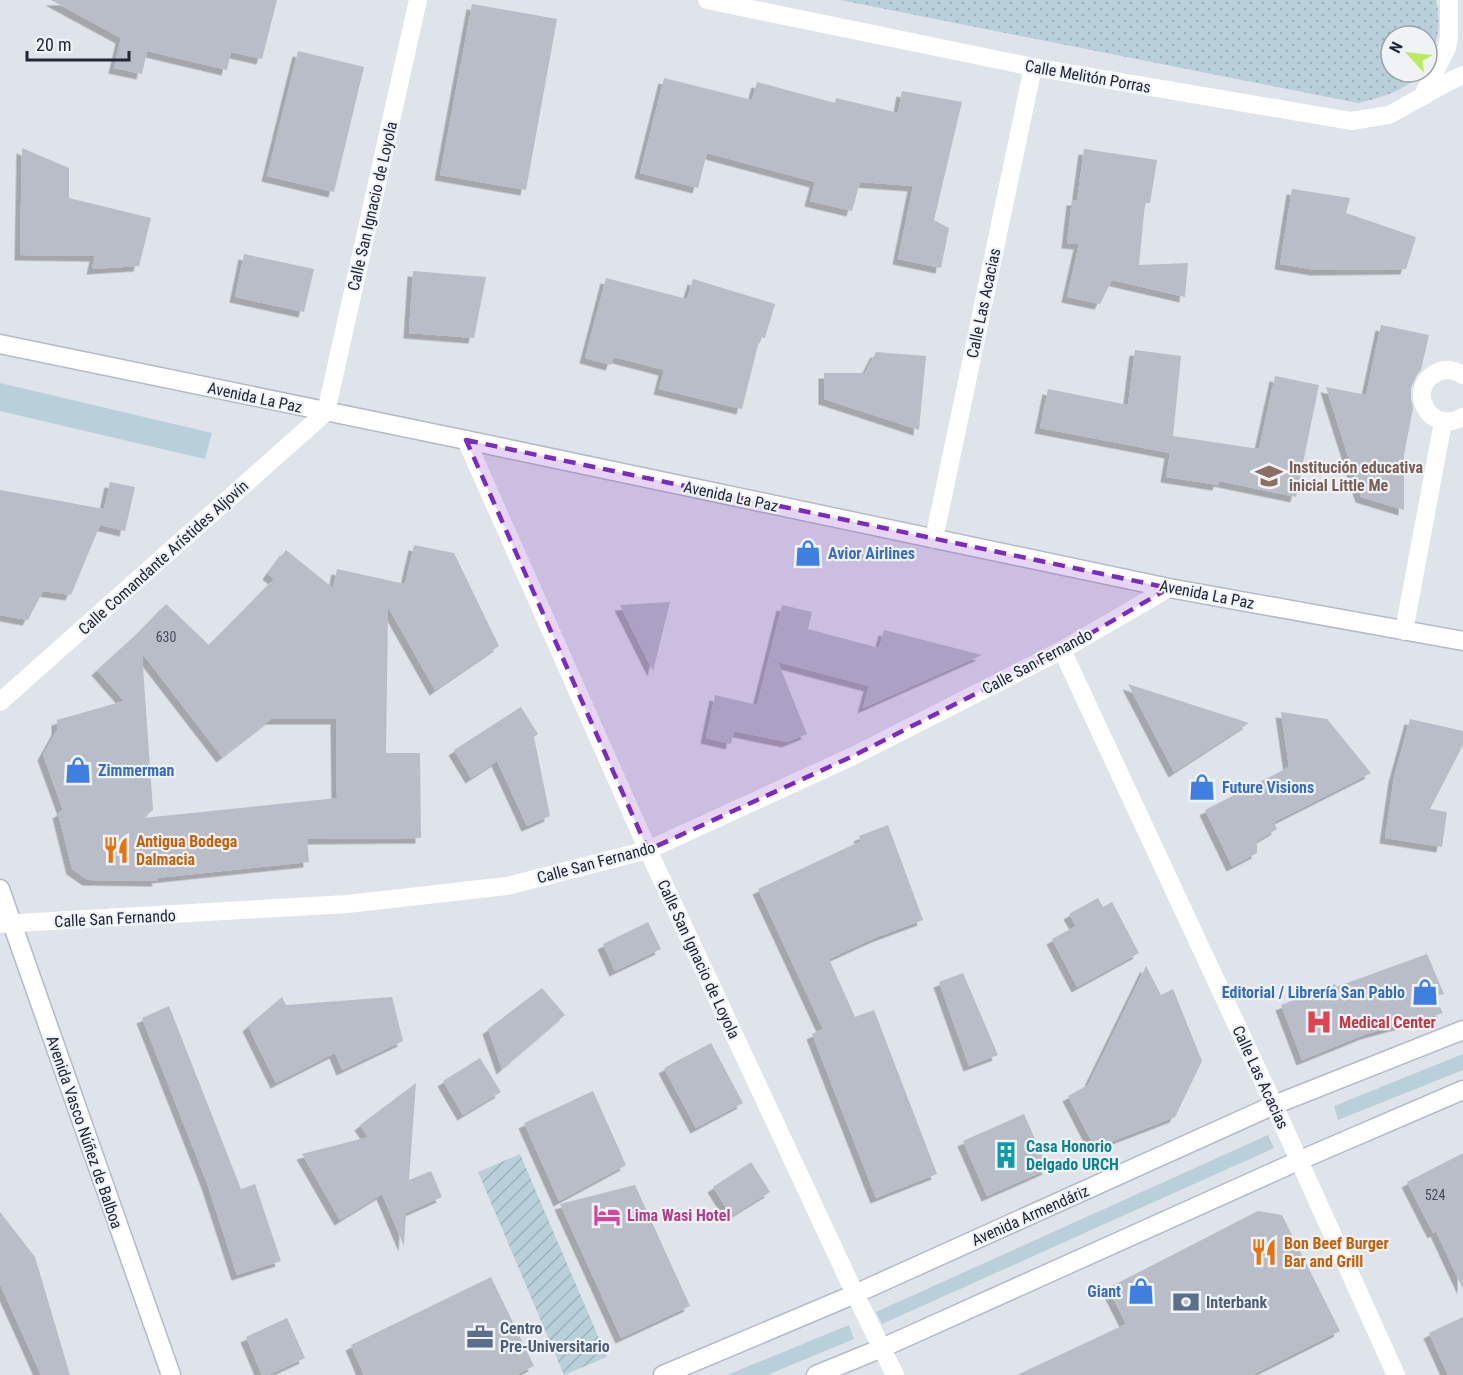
<svg xmlns="http://www.w3.org/2000/svg" width="1463" height="1375" viewBox="0 0 1463 1375" font-family="'Roboto Condensed',sans-serif">
<defs>
<pattern id="park-dots" width="8" height="8" patternUnits="userSpaceOnUse" patternTransform="scale(1.5)"><rect width="8" height="8" fill="#b9cfda"/><path d="M2 2h.1M6 6h.1" fill="none" stroke="#9fb2bc" stroke-width="1.8" stroke-linecap="round"/></pattern>
<pattern id="garden-furrows" width="10" height="10" patternUnits="userSpaceOnUse" patternTransform="scale(1.5)"><rect width="10" height="10" fill="#b9cfda"/><path d="M-1 1l2-2M0 10L10 0M9 11l2-2" fill="none" stroke="#9fb2bc"/></pattern>
<filter id="shadow"><feDropShadow dx="-5.5" dy="5.5" stdDeviation="0" flood-color="#0004"/></filter>
</defs>
<rect width="100%" height="100%" fill="#dfe3ea"/>
<path fill="#b9cfda" d="M0,383L212,433L205,459L0,411Z
M1463,1054V1070L1338,1120L1334,1106Z
M1268,1135L1274,1148L882,1324L876,1312Z
M849,1325L854,1339L767,1375H727Z"/>
<path fill="url(#park-dots)" d="M840,0H1436C1441,19 1439,46 1427,62V36H1391V72H1420C1406,92 1381,97 1358,103Z"/>
<path fill="url(#garden-furrows)" d="M520,1154L607,1357L564,1375L478,1172Z"/>
<path fill="#b8bdc7" fill-rule="evenodd" filter="url(#shadow)" d="M51,0H277L262,59L231,52L227,70L147,51L142,74L114,68L121,38Z
M472,4L557,19L526,190L440,175Z
M298,51L364,67L334,192L267,176Z
M664,78L752,100L757,82L835,103L836,98L898,113L902,91L962,102L934,220L949,228L941,268L898,259L913,186L860,182L852,211L810,201L815,182L707,153L698,188L640,173Z
M22,148L69,168V198L151,218L139,266L92,269L95,256L20,255Z
M1084,149L1157,160L1150,203H1145L1139,265L1188,263L1185,297L1112,280L1100,304L1067,297L1079,244L1067,243L1072,200H1077Z
M1292,189L1350,198L1346,213L1416,237L1406,269L1316,270L1280,264Z
M244,254L314,269L304,312L235,297Z
M413,271L486,277L474,338L409,333Z
M606,278L687,299L693,279L775,304L765,338L760,337L742,409L659,389L664,370L614,357L611,365L585,358Z
M1381,325L1429,335L1421,370L1417,375L1411,388V399L1413,408L1404,455V510L1361,497L1326,387L1366,395Z
M1135,350L1181,356L1173,436L1259,449L1275,376L1319,385L1296,497L1219,481L1218,485L1166,477L1170,453L1040,428L1048,389L1128,405Z
M876,352L926,356L919,430L824,399V373H865Z
M110,482L135,487L125,531L100,525L71,595L43,591L28,620L0,615V490L104,509Z
M414,545L454,553L499,646L435,690L388,607L386,753H420L421,838L307,839L309,862L157,878L158,881L88,880L72,869L58,813L63,810L43,755L57,730V720L124,701L97,670L140,631L166,604L209,645L274,579L268,574L286,550L333,588L337,569L405,584ZM142,653L222,757L271,719H336L337,798L143,818L153,810Z
M670,602L653,671L620,605Z
M782,605L812,612L808,629L879,648L884,630L982,655L863,708L869,686L778,662L807,734L787,742L734,731L731,744L706,738L715,695L757,705Z
M1128,684L1249,723L1174,772Z
M521,707L538,734L534,737L550,816L527,826L497,761L471,778L454,750Z
M1281,712L1327,719L1371,773L1274,822L1277,829L1257,841V853L1232,866L1205,810L1289,767Z
M1410,719L1463,731V745L1430,809L1447,812L1442,847L1385,838L1394,777Z
M888,825L923,920L877,937L829,959L855,1017L874,1010L937,1174L876,1198L812,1034L823,1029L758,889L861,841L859,836Z
M1098,898L1103,907L1112,902L1139,953L1077,987L1052,939L1076,926L1069,914Z
M648,922L661,949L615,971L603,944Z
M1427,954L1444,994L1434,996L1443,1013L1366,1034L1302,1060L1281,1005L1335,984L1336,987Z
M1146,966L1161,995L1173,989L1202,1061L1175,1117L1095,1148L1068,1096L1088,1085Z
M963,973L998,1055L969,1066L939,982Z
M542,988L565,1015L502,1069L488,1029Z
M282,997L286,1005L392,997L403,1041L342,1070L335,1053L276,1083L248,1026Z
M169,1006L241,1189L255,1184L281,1261L237,1275L207,1183L142,1018Z
M711,1043L743,1103L696,1128L664,1068Z
M480,1058L501,1092L463,1115L443,1081Z
M416,1083L409,1180L431,1171L442,1197L406,1213L404,1246L382,1194L340,1220L302,1154L368,1137L360,1125Z
M593,1091L626,1165L559,1201L524,1123Z
M1024,1114L1048,1169L987,1196L963,1141Z
M1463,1153V1289L1436,1231L1433,1233L1407,1182Z
M751,1162L770,1192L731,1216L713,1187Z
M635,1185L690,1306L621,1338L560,1204Z
M1258,1211L1282,1215L1340,1331L1252,1375H1017L1126,1324L1108,1288Z
M0,1212L35,1257L70,1375H41L0,1284Z
M491,1277L534,1366L516,1375H364L351,1345Z
M1463,1317V1375H1448L1429,1333Z
M287,1318L305,1358L269,1375H262L246,1337Z"/>
<g fill="none" stroke-linecap="round" stroke-linejoin="round">
<defs>
<path id="secondary" d="M0,344L466,440L1169,588L1463,641
M0,889L171,1375
M663,1375L855,1294L1274,1105L1463,1030
M816,1375L882,1348L1298,1161L1463,1090"/>
</defs>
<use href="#secondary" stroke="#b3bac9" stroke-width="21"/>
<path stroke="#fff" stroke-width="18" d="M707,0L1033,67L1351,121L1389,115L1450,81L1463,75
M1422,97L1447,48L1449,37V0
M1463,375C1455,370 1445,368 1436,373C1405,389 1430,436 1463,417
M466,440L648,850L855,1294L895,1375
M934,539L1033,67
M1404,631L1443,422
M1062,650L1274,1105L1396,1375
M0,702L326,412L418,0
M0,924L347,904L507,886L648,850L853,756L1062,650L1169,588"/>
<use href="#secondary" stroke="#fff" stroke-width="18"/>
</g>
<path fill="#7b2cbf" fill-opacity="0.2" stroke="#7b2cbf" stroke-width="4.5" stroke-dasharray="12 8" stroke-linejoin="round" d="M466,440L1169,588L1062,650L853,756L648,850Z"/>
<defs>
<symbol id="school-bare" viewBox="-9 -9 18 18"><path d="M0-5L7-2L0 1L-7-2ZM-4 1L0 2.5L4 1V4Q0 6-4 4Z" fill="#8d6e63" stroke="#eff3f7" stroke-width="2.5" paint-order="stroke"/></symbol>
<symbol id="shop-bare" viewBox="-9 -9 18 18"><path d="M-5-2.5h2.3a2.7 3.5 0 0 1 5.4 0H5L5.5 6h-11ZM-1.5-2.5h3a1.5 2.3 0 0 0-3 0Z" fill="#3f7fe0" stroke="#eff3f7" stroke-width="2.5" paint-order="stroke"/></symbol>
<symbol id="restaurant-bare" viewBox="-9 -9 18 18"><path d="M-5-6h1v4h1v-4h1v4h1v-4h1v5L-1.5 .5V6h-2V.5L-5-1ZM5-6V6H3V1.5H1.5Q1.5-4 5-6Z" fill="#e8710a" stroke="#eff3f7" stroke-width="2.5" paint-order="stroke"/></symbol>
<symbol id="hospital-bare" viewBox="-9 -9 18 18"><path d="M-5-5h3v3.5h4V-5h3V5h-3V1.5h-4V5h-3Z" fill="#e0444e" stroke="#eff3f7" stroke-width="2.5" paint-order="stroke"/></symbol>
<symbol id="building-bare" viewBox="-9 -9 18 18"><path d="M-4-6H4V6H1V3H-1V6H-4ZM-2.5-4.3h1.7v1.8h-1.7ZM.8-4.3h1.7v1.8H.8ZM-2.5-1h1.7V.8h-1.7ZM.8-1h1.7V.8H.8Z" fill="#0f9aa8" stroke="#eff3f7" stroke-width="2.5" paint-order="stroke"/></symbol>
<symbol id="hotel-bare" viewBox="-9 -9 18 18"><path d="M-6-4.5h1.5V1H6V5H4.5V3h-9V5H-6ZM-4 0a1.8 1.8 0 1 1 3.6 0ZM.5 0V-2.5h3Q6-2.5 6 0Z" fill="#d1479c" stroke="#eff3f7" stroke-width="2.5" paint-order="stroke"/></symbol>
<symbol id="bank-bare" viewBox="-9 -9 18 18"><path d="M-6-4H6V4H-6ZM0-2.3a2.3 2.3 0 1 0 0 4.6a2.3 2.3 0 1 0 0-4.6Z" fill="#5c6f8a" stroke="#eff3f7" stroke-width="2.5" paint-order="stroke"/></symbol>
<symbol id="office-bare" viewBox="-9 -9 18 18"><path d="M-6-3h4V-5.5h4V-3h4V5H-6ZM-1-4.5V-3h2v-1.5ZM-6 0V1H6V0Z" fill="#5c6f8a" stroke="#eff3f7" stroke-width="2.5" paint-order="stroke"/></symbol>
</defs>
<g fill-rule="evenodd">
<use href="#school-bare" x="1250" y="457" width="38" height="38"/>
<use href="#shop-bare" x="789" y="534" width="38" height="38"/>
<use href="#shop-bare" x="59" y="751" width="38" height="38"/>
<use href="#shop-bare" x="1183" y="768" width="38" height="38"/>
<use href="#restaurant-bare" x="97" y="831" width="38" height="38"/>
<use href="#shop-bare" x="1406" y="973" width="38" height="38"/>
<use href="#hospital-bare" x="1300" y="1003" width="38" height="38"/>
<use href="#building-bare" x="987" y="1136" width="38" height="38"/>
<use href="#hotel-bare" x="588" y="1196" width="38" height="38"/>
<use href="#restaurant-bare" x="1245" y="1233" width="38" height="38"/>
<use href="#shop-bare" x="1122" y="1272" width="38" height="38"/>
<use href="#bank-bare" x="1167" y="1283" width="38" height="38"/>
<use href="#office-bare" x="461" y="1318" width="38" height="38"/>
</g>
<g text-anchor="middle" stroke-width="4.5" stroke-linejoin="round" paint-order="stroke">
<g font-size="14" fill="#474c5c">
<text x="166" y="642">630</text>
<text x="1435" y="1200">524</text>
</g>
<g font-size="16" fill="#212639" stroke="#eff3f7">
<text transform="translate(1088 76) rotate(10)" y="6">Calle Melitón Porras</text>
<text transform="translate(372 206) rotate(-77)" y="6">Calle San Ignacio de Loyola</text>
<text transform="translate(983 303) rotate(-78)" y="6">Calle Las Acacias</text>
<text transform="translate(255 397) rotate(12)" y="6">Avenida La Paz</text>
<text transform="translate(731 496) rotate(12)" y="6">Avenida La Paz</text>
<text transform="translate(163 557) rotate(-42)" y="6">Calle Comandante Arístides Aljovín</text>
<text transform="translate(1207 594) rotate(11)" y="6">Avenida La Paz</text>
<text transform="translate(1037 661) rotate(-28)" y="6">Calle San Fernando</text>
<text transform="translate(596 862) rotate(-15)" y="6">Calle San Fernando</text>
<text transform="translate(115 918) rotate(-3)" y="6">Calle San Fernando</text>
<text transform="translate(699 959) rotate(65)" y="6">Calle San Ignacio de Loyola</text>
<text transform="translate(1261 1077) rotate(65)" y="6">Calle Las Acacias</text>
<text transform="translate(85 1132) rotate(71)" y="6">Avenida Vasco Núñez de Balboa</text>
<text transform="translate(1030 1215) rotate(-24)" y="6">Avenida Armendáriz</text>
</g>
<g font-size="16" font-weight="bold" fill="#785e54" stroke="#eff3f7" text-anchor="start">
<text x="1289" y="473">Institución educativa<tspan x="1289" dy="18">inicial Little Me</tspan></text>
</g>
<g font-size="16" font-weight="bold" fill="#366cbe" stroke="#eff3f7" text-anchor="start">
<text x="828" y="559">Avior Airlines</text>
<text x="98" y="776">Zimmerman</text>
<text x="1222" y="793">Future Visions</text>
<text x="1405" y="998" text-anchor="end">Editorial / Librería San Pablo</text>
<text x="1121" y="1297" text-anchor="end">Giant</text>
</g>
<g font-size="16" font-weight="bold" fill="#c56008" stroke="#eff3f7" text-anchor="start">
<text x="136" y="847">Antigua Bodega<tspan x="136" dy="18">Dalmacia</tspan></text>
<text x="1284" y="1249">Bon Beef Burger<tspan x="1284" dy="18">Bar and Grill</tspan></text>
</g>
<g font-size="16" font-weight="bold" fill="#be3a42" stroke="#eff3f7" text-anchor="start">
<text x="1339" y="1028">Medical Center</text>
</g>
<g font-size="16" font-weight="bold" fill="#0d838f" stroke="#eff3f7" text-anchor="start">
<text x="1026" y="1152">Casa Honorio<tspan x="1026" dy="18">Delgado URCH</tspan></text>
</g>
<g font-size="16" font-weight="bold" fill="#b23c85" stroke="#eff3f7" text-anchor="start">
<text x="627" y="1221">Lima Wasi Hotel</text>
</g>
<g font-size="16" font-weight="bold" fill="#4e5e75" stroke="#eff3f7" text-anchor="start">
<text x="1206" y="1308">Interbank</text>
<text x="500" y="1334">Centro<tspan x="500" dy="18">Pre-Universitario</tspan></text>
</g>
</g>
<g transform="translate(1409 54) rotate(297)"><circle r="28" fill="#eff3f7" stroke="#9da1ab" stroke-width="1.5"/>
<path d="M0-4.5L10 22L0 15L-10 22Z" fill="#beeb5c"/>
<text y="-9" font-size="16" font-weight="bold" text-anchor="middle" fill="#212639">N</text>
</g>
<path d="M27 51v9h102v-9" fill="none" stroke="#212639" stroke-width="3"/>
<text x="36" y="51" font-size="18" fill="#212639" stroke="#eff3f7" stroke-width="4.5" paint-order="stroke">20 m</text>
</svg>
